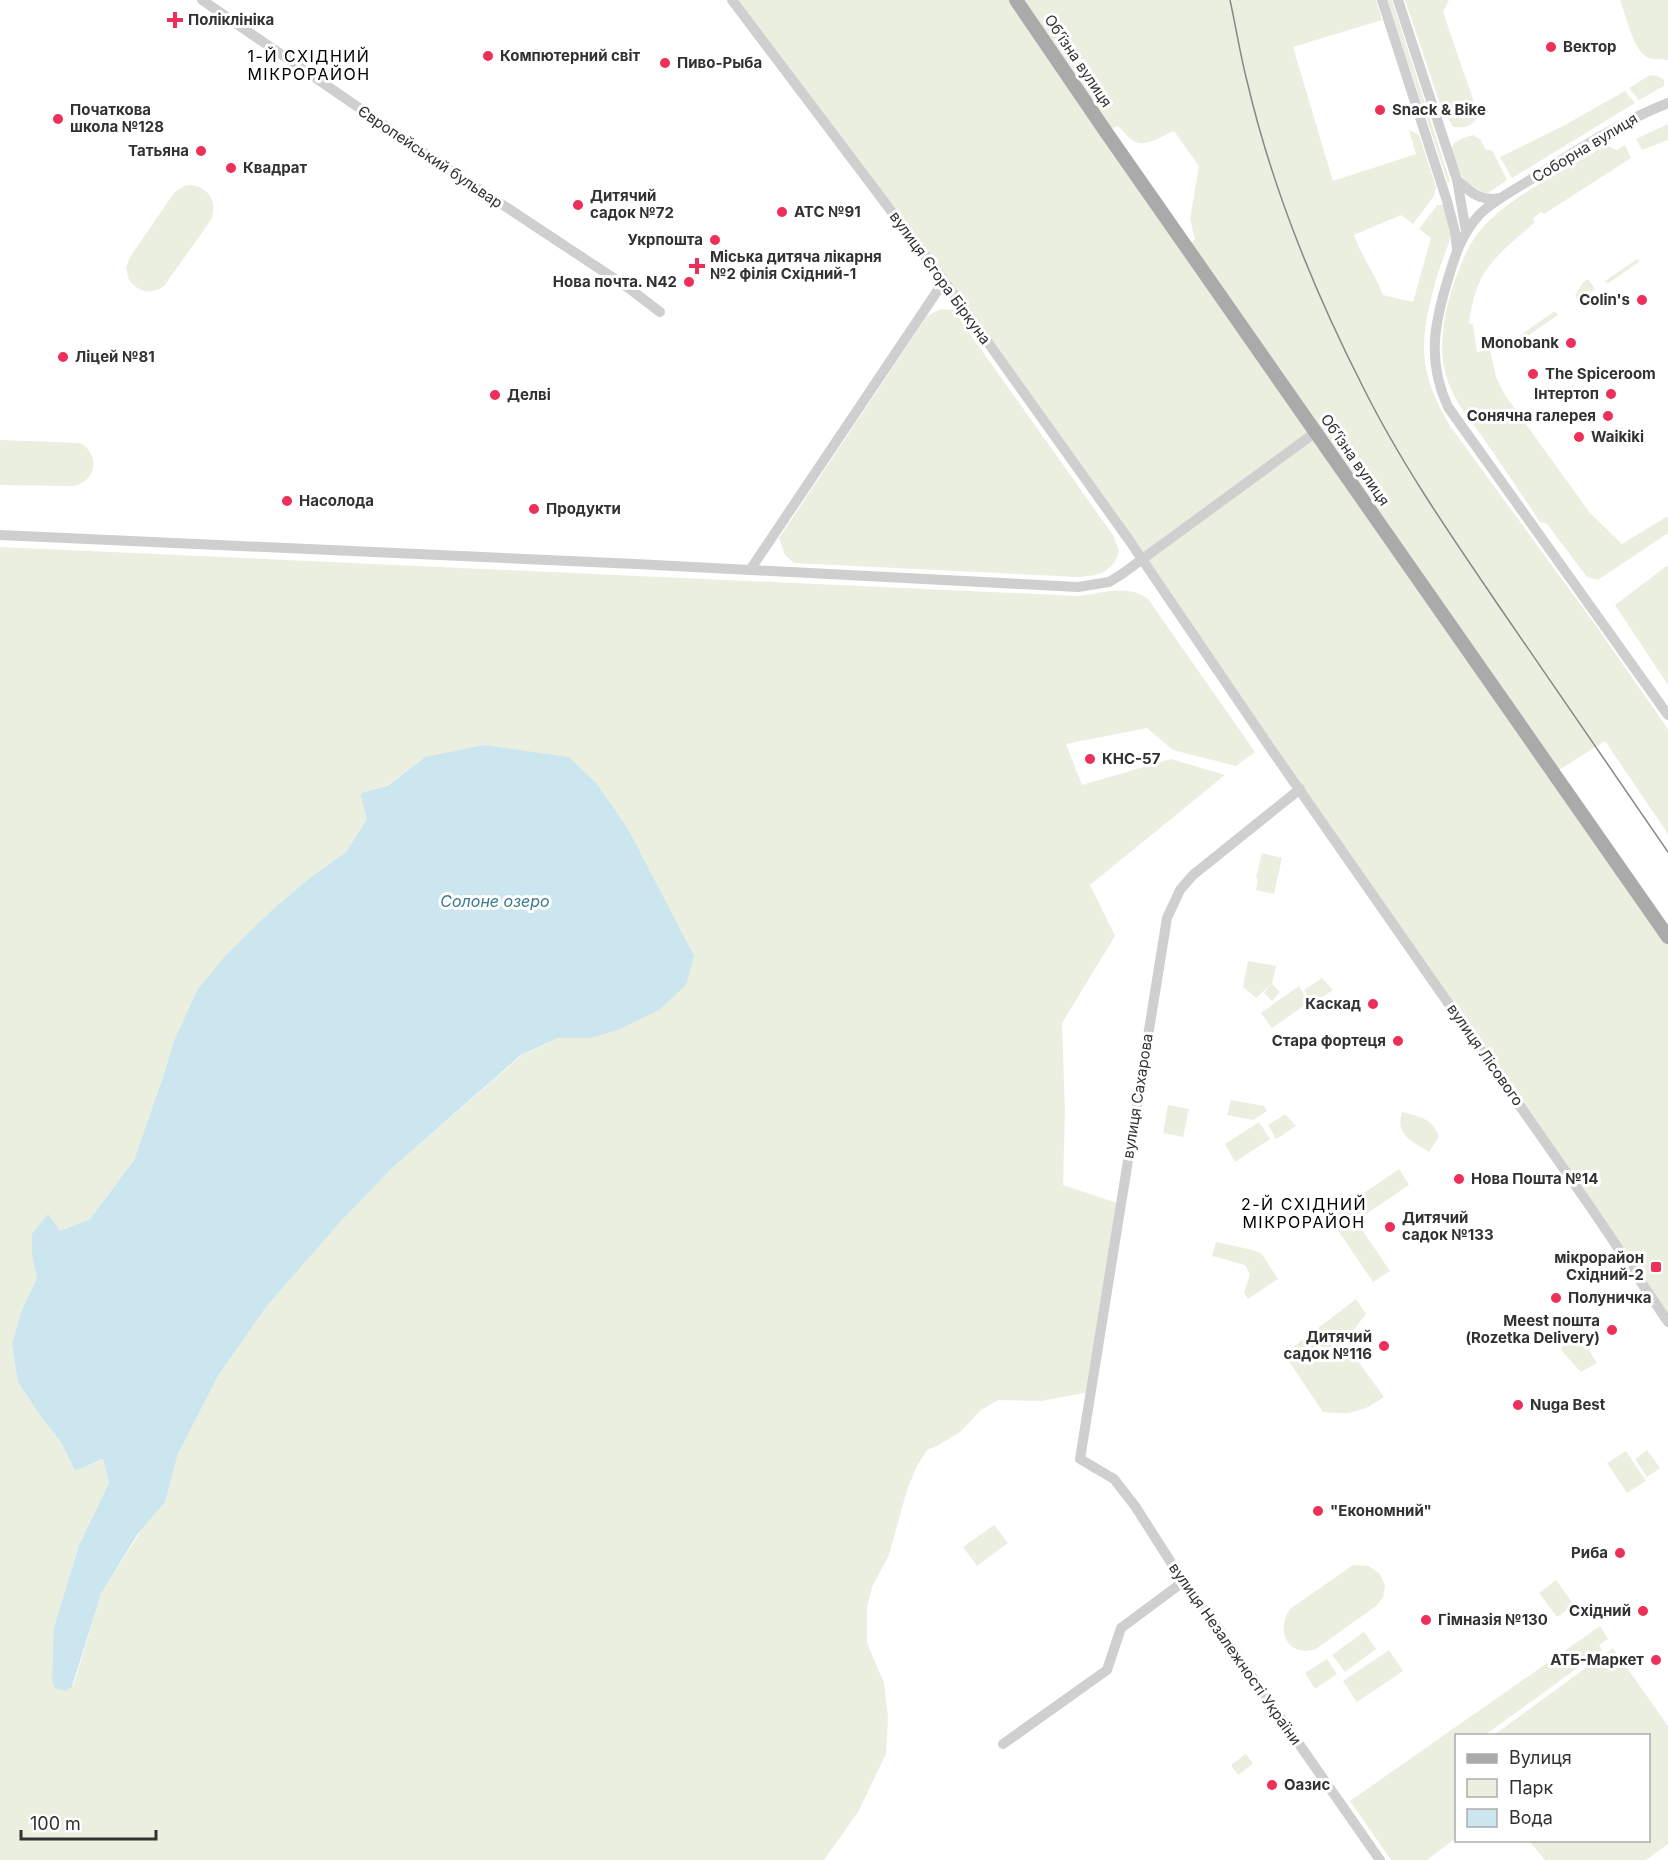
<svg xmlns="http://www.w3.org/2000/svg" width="1668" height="1860" viewBox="0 0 1668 1860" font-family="Inter,sans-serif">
<rect width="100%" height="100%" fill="#fff"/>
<path fill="#eaefe0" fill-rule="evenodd" d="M732,0H1376L1382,20L1293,47L1333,181L1416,154L1409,130L1419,135L1436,187L1434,196L1413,224L1401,215L1354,235C1362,257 1375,274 1383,295L1413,302L1431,238L1419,229L1437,205H1443L1450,231V238C1447,250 1442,261 1438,273C1420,336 1415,367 1450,426L1594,623L1668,729V834L1605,741L1554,773L1668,937V1322L1129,540ZM1117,126C1124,131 1129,139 1136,142C1147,147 1164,135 1174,131L1199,166L1190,219L1195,239L1188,247L1107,132Z
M1387,0H1392L1450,181L1448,183Z
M1405,0H1449L1443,12L1478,114C1476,125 1464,129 1453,127C1448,119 1445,112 1440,104Z
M1620,0H1668V60C1662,59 1655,60 1649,58C1633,52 1626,15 1620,0Z
M1650,75L1658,76L1664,80V86L1639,100L1629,88Z
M1625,91L1635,103L1512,178L1500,157L1563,126Z
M1668,124V140L1642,150L1636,139Z
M1473,135L1481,140L1486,150H1492L1507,180L1488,193C1464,190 1458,169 1451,151C1452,140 1464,138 1473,135Z
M1607,145L1616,150L1625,145L1631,158L1544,214L1541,212L1533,218L1534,223C1494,259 1476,268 1469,324H1473L1477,352L1490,350L1496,377L1505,395L1590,513L1622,544L1668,516V533L1598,580L1587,577L1547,524L1540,522C1521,493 1501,464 1481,435C1470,420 1458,406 1451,389C1438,360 1441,329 1449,299C1456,276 1464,252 1478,233C1504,199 1570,167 1607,145Z
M190,185C209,187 218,202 211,220L164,286C151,295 138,292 129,280L126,268L130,257L174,193L184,186Z
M1637,259L1639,262L1607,284L1605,281Z
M1588,279L1595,289L1578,301L1575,296L1583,282Z
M941,309L953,310L1113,535L1119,551C1112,573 1101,575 1079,577L794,563L785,555L779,538L927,316Z
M1555,311L1558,315L1522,340L1519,336Z
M0,440L80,443C101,455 96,482 73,486L0,485Z
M0,547L1080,596C1103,593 1128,584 1148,599L1255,752L1236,766L1173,750L1147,728L1066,744L1082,785L1171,759L1225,775L1090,885L1115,936L1062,1023L1065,1111L1063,1185L1120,1204L1089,1392L1041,1401L998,1400L981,1410L960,1432L939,1445L927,1450L917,1466L907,1490L889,1555L872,1587L867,1607V1643L884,1683L888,1716L886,1754L858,1812L824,1860H0ZM425,757L591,1038H558L522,1055L391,1169L346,1215L266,1307L218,1376L178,1454L165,1502L142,1529L101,1594L73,1687L54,1627L79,1545L109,1483L104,1459L75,1471L61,1442L41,1417L18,1382L21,1312L60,1231L90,1219L134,1160L163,1077L174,1041L220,962L275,907L311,877L347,851L368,819L360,793L386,786Z
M1668,565V685L1615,605Z
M1262,853L1282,858L1274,894L1256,890L1258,880L1256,878Z
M1248,961L1276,966L1272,984L1280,992L1272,1001L1264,993L1271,984L1256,998L1243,987Z
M1322,978L1333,990L1313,1003L1304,990Z
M1299,986L1309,1002L1272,1028L1261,1013Z
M1231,1100L1264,1106L1267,1111L1253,1120L1227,1115Z
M1168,1105L1189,1109L1183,1137L1163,1133Z
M1402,1112C1419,1116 1434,1119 1439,1137L1429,1152C1411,1140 1395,1136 1402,1112Z
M1285,1114L1296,1126L1276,1139L1268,1125Z
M1259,1122L1270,1139L1235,1162L1225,1144Z
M1399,1169L1409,1185L1356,1221L1390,1271L1373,1282L1329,1217Z
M1216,1242L1253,1250L1262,1254L1278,1279L1248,1299L1244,1293L1250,1274L1245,1265L1212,1256Z
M1356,1299L1366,1314L1344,1342L1384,1397C1361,1413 1350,1415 1323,1412L1284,1354Z
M1571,1336L1587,1347L1597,1363L1581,1372L1561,1350L1562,1344Z
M1647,1450L1660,1468L1647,1477L1635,1459Z
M1626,1451L1646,1481L1627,1493L1607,1463Z
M994,1525L1008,1543L977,1566L963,1547Z
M1353,1565L1369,1566L1380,1574L1385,1586L1383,1597L1376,1606L1316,1649C1288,1658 1275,1631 1290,1609Z
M1556,1580L1574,1605L1557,1617L1539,1593Z
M1600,1626L1608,1639L1599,1645L1602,1650L1485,1735L1456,1736V1838L1427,1860H1391L1350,1801Z
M1364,1632L1376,1649L1345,1672L1332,1655Z
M1613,1648L1668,1726V1844L1646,1860H1545L1529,1841L1648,1840V1736L1494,1735Z
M1389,1650L1403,1671L1357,1702L1343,1681Z
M1327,1659L1337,1674L1315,1689L1305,1673Z
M1246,1754L1253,1764L1238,1775L1231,1765Z"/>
<path fill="#cce6ef" d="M484,745L569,757L596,783L628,829L694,956L686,985L659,1010L620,1029L591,1038H558L521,1055L391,1169L341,1221L266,1307L218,1376L178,1454L165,1502L137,1535L101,1594L72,1687L65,1691L55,1688L52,1680L54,1627L79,1545L109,1483L103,1459L75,1471L61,1442L41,1417L18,1382L12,1344L21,1312L37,1278L32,1254V1234L48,1214L60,1231L90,1219L134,1160L163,1077L174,1041L198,989L225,956L275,907L311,877L347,851L367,819L360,793L387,786L425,757Z"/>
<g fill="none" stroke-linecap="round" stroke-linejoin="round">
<path stroke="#cfcfcf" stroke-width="10" d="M202,0L438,162L630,289L660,312
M732,0L944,281L1129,540L1273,752L1589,1205L1668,1322
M1382,0L1447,201L1455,232L1457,249
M1398,0L1457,180L1466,231
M1668,103C1620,122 1576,151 1533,178C1516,189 1494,200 1480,214C1462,233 1455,255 1448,279C1434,324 1427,362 1448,407L1668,715
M1457,180C1471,193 1481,202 1501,198
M0,535L636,564L1078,587L1109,582L1122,574L1316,432
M750,570L944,281
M1300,789L1193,875L1180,890L1167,918L1080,1459L1114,1479L1135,1506L1186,1586L1211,1618L1380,1860
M1003,1744L1107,1670L1121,1628L1183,1582"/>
<path stroke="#aaa" stroke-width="14" d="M1016,0L1106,132L1668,937"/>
<path stroke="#878787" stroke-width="1.5" d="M1230,0C1236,27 1240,54 1247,81C1272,188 1314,291 1364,389C1403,467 1454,540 1503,612C1558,692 1613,772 1668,852"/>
</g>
<g fill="#ed2f59" stroke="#fff" stroke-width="2">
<path d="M172 11h6v6h6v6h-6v6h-6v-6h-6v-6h6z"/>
<circle cx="1551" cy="47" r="6"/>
<circle cx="488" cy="56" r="6"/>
<circle cx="665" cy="63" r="6"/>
<circle cx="1380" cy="110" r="6"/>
<circle cx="58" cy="119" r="6"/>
<circle cx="201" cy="151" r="6"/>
<circle cx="231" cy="168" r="6"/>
<circle cx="578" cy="205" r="6"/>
<circle cx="782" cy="212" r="6"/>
<circle cx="715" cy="240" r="6"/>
<path d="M694 257h6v6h6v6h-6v6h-6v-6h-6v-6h6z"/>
<circle cx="689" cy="282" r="6"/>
<circle cx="1642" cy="300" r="6"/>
<circle cx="1571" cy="343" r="6"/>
<circle cx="63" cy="357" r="6"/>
<circle cx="1533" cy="374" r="6"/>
<circle cx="1611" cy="394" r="6"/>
<circle cx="495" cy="395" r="6"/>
<circle cx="1608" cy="416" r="6"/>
<circle cx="1579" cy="437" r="6"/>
<circle cx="287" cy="501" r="6"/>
<circle cx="534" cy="509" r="6"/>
<circle cx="1090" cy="759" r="6"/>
<circle cx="1373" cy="1004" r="6"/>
<circle cx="1398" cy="1041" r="6"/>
<circle cx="1459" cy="1179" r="6"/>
<circle cx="1390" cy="1227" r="6"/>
<rect x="1650" y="1261" width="12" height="12" rx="3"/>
<circle cx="1556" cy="1298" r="6"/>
<circle cx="1612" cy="1330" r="6"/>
<circle cx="1384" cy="1346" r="6"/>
<circle cx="1518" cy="1405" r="6"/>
<circle cx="1318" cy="1511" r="6"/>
<circle cx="1620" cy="1553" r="6"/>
<circle cx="1643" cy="1611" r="6"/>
<circle cx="1426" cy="1620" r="6"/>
<circle cx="1656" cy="1660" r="6"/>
<circle cx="1272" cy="1785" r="6"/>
</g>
<g text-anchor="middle" stroke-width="6" stroke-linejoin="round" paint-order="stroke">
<g font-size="15" font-weight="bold" fill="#323232" stroke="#fff" text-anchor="start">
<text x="188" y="25">Поліклініка</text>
<text x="1563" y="52">Вектор</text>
<text x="500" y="61">Компютерний світ</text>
<text x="677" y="68">Пиво-Рыба</text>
<text x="70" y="115">Початкова<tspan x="70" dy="17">школа №128</tspan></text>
<text x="1392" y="115">Snack &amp; Bike</text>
<text x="189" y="156" text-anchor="end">Татьяна</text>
<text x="243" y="173">Квадрат</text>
<text x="590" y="201">Дитячий<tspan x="590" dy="17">садок №72</tspan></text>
<text x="794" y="217">АТС №91</text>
<text x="703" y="245" text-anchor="end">Укрпошта</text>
<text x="710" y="262">Міська дитяча лікарня<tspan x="710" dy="17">№2 філія Східний-1</tspan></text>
<text x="677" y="287" text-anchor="end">Нова почта. N42</text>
<text x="1630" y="305" text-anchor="end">Colin's</text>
<text x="1559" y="348" text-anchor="end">Monobank</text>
<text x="75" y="362">Ліцей №81</text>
<text x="1545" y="379">The Spiceroom</text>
<text x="1599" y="399" text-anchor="end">Інтертоп</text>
<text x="507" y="400">Делві</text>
<text x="1596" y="421" text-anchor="end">Сонячна галерея</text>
<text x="1591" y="442">Waikiki</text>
<text x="299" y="506">Насолода</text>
<text x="546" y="514">Продукти</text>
<text x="1102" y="764">КНС-57</text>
<text x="1361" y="1009" text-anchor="end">Каскад</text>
<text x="1386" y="1046" text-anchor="end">Стара фортеця</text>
<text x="1471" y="1184">Нова Пошта №14</text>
<text x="1402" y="1223">Дитячий<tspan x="1402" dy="17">садок №133</tspan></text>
<text x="1644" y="1263" text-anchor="end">мікрорайон<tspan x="1644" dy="17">Східний-2</tspan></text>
<text x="1568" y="1303">Полуничка</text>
<text x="1600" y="1326" text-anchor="end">Meest пошта<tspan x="1600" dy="17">(Rozetka Delivery)</tspan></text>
<text x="1372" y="1342" text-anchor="end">Дитячий<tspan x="1372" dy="17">садок №116</tspan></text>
<text x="1530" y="1410">Nuga Best</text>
<text x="1330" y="1516">"Економний"</text>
<text x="1608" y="1558" text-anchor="end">Риба</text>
<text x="1631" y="1616" text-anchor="end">Східний</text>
<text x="1438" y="1625">Гімназія №130</text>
<text x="1644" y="1665" text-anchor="end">АТБ-Маркет</text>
<text x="1284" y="1790">Оазис</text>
</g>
<g font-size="15" fill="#323232" stroke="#fff">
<text transform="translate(1078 61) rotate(56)" y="5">Обʼїзна вулиця</text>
<text transform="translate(1585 148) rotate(-31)" y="5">Соборна вулиця</text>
<text transform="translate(430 157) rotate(34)" y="5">Європейський бульвар</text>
<text transform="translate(940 278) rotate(54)" y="5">вулиця Єгора Біркуна</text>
<text transform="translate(1355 460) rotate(55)" y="5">Обʼїзна вулиця</text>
<text transform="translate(1485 1055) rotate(55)" y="5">вулиця Лісового</text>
<text transform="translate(1138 1096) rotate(-81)" y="5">вулиця Сахарова</text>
<text transform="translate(1235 1654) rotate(55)" y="5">вулиця Незалежності України</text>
</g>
<g font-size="16" letter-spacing="1.5" fill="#000" stroke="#fff">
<text x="309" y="62">1-Й СХІДНИЙ<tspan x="309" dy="18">МІКРОРАЙОН</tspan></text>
<text x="1304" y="1210">2-Й СХІДНИЙ<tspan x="1304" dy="18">МІКРОРАЙОН</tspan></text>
</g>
<g font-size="16" font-style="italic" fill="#397c92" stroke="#fff">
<text x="495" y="907">Солоне озеро</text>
</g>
</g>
<rect x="1455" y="1734" width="195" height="108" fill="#ffffff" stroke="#adadad" stroke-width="1.5"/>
<rect x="1467" y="1754" width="30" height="9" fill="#aaaaaa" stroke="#adadad" stroke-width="1.5"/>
<text x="1509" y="1764" font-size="18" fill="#323232">Вулиця</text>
<rect x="1467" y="1779" width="30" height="18" fill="#eaefe0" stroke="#adadad" stroke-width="1.5"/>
<text x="1509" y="1794" font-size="18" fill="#323232">Парк</text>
<rect x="1467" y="1809" width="30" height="18" fill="#cce6ef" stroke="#adadad" stroke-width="1.5"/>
<text x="1509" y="1824" font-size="18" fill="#323232">Вода</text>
<path d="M21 1830v9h135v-9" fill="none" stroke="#323232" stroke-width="3"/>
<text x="30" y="1830" font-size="18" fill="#323232" stroke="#ffffff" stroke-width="4.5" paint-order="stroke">100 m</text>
</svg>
